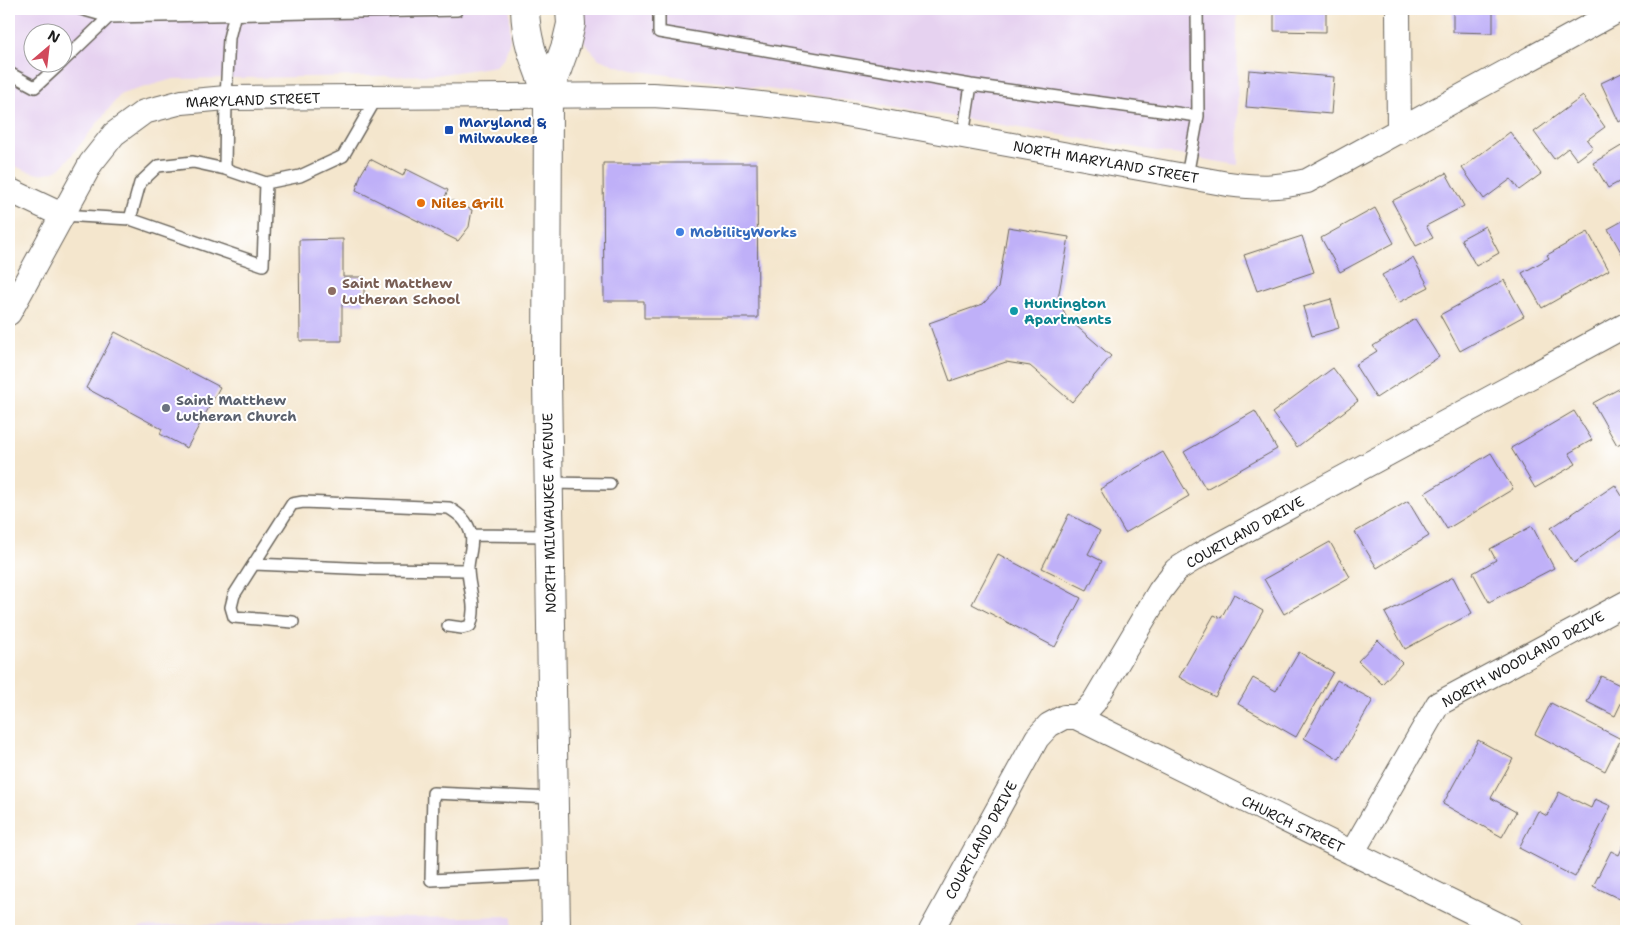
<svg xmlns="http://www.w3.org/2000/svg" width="1635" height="940" viewBox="0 0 1635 940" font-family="'Shantell Sans',sans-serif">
<rect width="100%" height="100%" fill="#fff"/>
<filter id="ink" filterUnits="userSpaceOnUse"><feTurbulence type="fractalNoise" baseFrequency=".02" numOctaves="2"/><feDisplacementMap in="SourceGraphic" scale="10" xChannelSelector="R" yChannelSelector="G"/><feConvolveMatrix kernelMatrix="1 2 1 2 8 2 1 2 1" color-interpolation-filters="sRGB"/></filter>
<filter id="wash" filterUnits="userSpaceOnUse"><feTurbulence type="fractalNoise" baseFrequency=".0096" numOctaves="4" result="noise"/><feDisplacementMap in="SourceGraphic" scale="20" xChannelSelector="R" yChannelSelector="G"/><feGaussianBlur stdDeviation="1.12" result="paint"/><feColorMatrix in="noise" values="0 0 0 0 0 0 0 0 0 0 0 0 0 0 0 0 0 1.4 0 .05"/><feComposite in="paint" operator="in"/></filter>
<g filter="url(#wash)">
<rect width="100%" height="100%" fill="#f4e6cd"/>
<path fill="#e6d2f0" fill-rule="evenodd" d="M9,9H510V39L505,56L496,66L436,75L173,79L121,94L62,167L53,172L38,174L24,170L9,163ZM32,32H62V62H32Z
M583,9H1237L1238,165L902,108L633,70L615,65L599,59L584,42Z
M512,916V931H138L140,927L312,920Z"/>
<g id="blocks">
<path fill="#bfb0f8" d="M1274,9H1326V32L1274,31Z
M1453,9H1493V33L1453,32Z
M1249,70L1334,77L1331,114L1246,107Z
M1626,71V118L1619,122L1601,83Z
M1583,96L1605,127L1587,140L1593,148L1577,160L1568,148L1554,159L1534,132Z
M1510,132L1541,174L1519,190L1511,179L1484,199L1462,168Z
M1623,145L1626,151V178L1608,188L1593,163Z
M370,159L403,176L406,169L448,190L445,197L472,210L469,227L458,241L356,190L361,174Z
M603,163H757L758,318H644V301H604Z
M1446,173L1464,206L1426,226L1433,238L1416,246L1392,201Z
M1375,208L1394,243L1340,272L1321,238Z
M1626,219V261L1608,229Z
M1485,226L1499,253L1476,266L1461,239Z
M1008,227L1069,237L1058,299L1066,317L1111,356L1072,402L1030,366L1006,362L950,381L929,323L983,304L998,288Z
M1588,232L1609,270L1542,308L1522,273L1549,258L1547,255Z
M1302,236L1314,272L1257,291L1244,255Z
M343,239V277H364V304H342V341H300L299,240Z
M1413,258L1429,287L1398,303L1382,275Z
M1504,280L1524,316L1460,351L1440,315Z
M1331,299L1339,328L1312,336L1303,307Z
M1415,319L1439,357L1376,398L1355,365L1377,351L1373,346Z
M115,332L220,387L187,448L160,434L162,429L86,388Z
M1333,368L1358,401L1297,447L1272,413Z
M1626,385V440L1617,445L1593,403Z
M1255,411L1277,449L1206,489L1184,452Z
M1574,411L1592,440L1569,453L1576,464L1535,488L1511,448Z
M1163,452L1189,496L1125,533L1100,489Z
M1491,453L1513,489L1447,529L1425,493Z
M1615,485L1626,502V527L1574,563L1551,528Z
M1408,501L1429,536L1377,568L1355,532Z
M1069,514L1100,531L1088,554L1102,561L1087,590L1042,568Z
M1532,526L1554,568L1489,602L1473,573L1496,560L1490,549Z
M1330,542L1350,577L1284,614L1264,579Z
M998,554L1081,598L1055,647L972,604Z
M1453,577L1472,613L1405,649L1385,613Z
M1234,594L1263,611L1215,697L1179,677L1214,615L1221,618Z
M1378,640L1402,663L1382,684L1358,661Z
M1299,652L1333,672L1296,737L1238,704L1253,678L1276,691Z
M1601,676L1626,688V693L1615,716L1587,702Z
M1337,680L1373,700L1339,759L1304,738Z
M1551,703L1621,739L1605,771L1535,734Z
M1478,740L1513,759L1491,798L1516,812L1502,837L1443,804Z
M1559,792L1591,808L1595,799L1611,806L1575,877L1519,848L1538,811L1547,816Z
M1626,840V902L1593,886L1611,851L1619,855Z"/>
</g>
</g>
<g filter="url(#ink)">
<use href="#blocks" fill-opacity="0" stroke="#68635a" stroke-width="1"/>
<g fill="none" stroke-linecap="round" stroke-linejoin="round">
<defs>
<path id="lane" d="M81,9L109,17L457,10V9
M659,9V32L971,85L1198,116
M62,62L109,17
M9,73L35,87L62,62
M963,136L971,85
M225,169L226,98L229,38L236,9
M1187,176L1198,116L1197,9
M62,215L130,219L263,265L266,183
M130,219L140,183L158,166L193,162L225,169L266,183L300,176L343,156L377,97
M548,483L610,484
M471,535L549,536
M254,564L372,569L468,570
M293,622L234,617L231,607L234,595L292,504L303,502L449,508C460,515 467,520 471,534C474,544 468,558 468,568C468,589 478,606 470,626L462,628L448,626
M554,798L433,793L431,880L555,874"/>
<path id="street" d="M1398,9L1399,132
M9,190L62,215
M9,313L91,163L114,134L144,112L182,102L226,98L652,95L718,99L830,112L1228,184C1259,188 1276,188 1307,181L1621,9
M1076,717L1511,931
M1352,853L1438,704L1626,603
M931,931L1037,738L1049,725L1064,717H1076L1086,711L1094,702L1160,591L1176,570L1200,555L1626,325"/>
<path id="primary" d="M525,9C526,43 536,64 548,95
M556,931L547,381L548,95L566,45L571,24L570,9"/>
</defs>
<use href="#lane" stroke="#68635a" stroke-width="14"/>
<use href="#street" stroke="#68635a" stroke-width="26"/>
<use href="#primary" stroke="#68635a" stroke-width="30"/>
<use href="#lane" stroke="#fff" stroke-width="11"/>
<use href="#street" stroke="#fff" stroke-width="24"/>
<use href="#primary" stroke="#fff" stroke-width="28"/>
</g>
</g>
<rect fill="#1a4fb4" stroke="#fff" stroke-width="2" x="444" y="125" width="10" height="10" rx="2.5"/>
<circle fill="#e8710a" stroke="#fff" stroke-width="2" cx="421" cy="203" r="5"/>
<circle fill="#3f7fe0" stroke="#fff" stroke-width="2" cx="680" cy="232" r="5"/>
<circle fill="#8d6e63" stroke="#fff" stroke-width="2" cx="332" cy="291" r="5"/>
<circle fill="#0f9aa8" stroke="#fff" stroke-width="2" cx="1014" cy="311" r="5"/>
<circle fill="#6b7280" stroke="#fff" stroke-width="2" cx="166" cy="408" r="5"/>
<g text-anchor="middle" stroke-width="4" stroke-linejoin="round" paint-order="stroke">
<g font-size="14" fill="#1c1c1c" stroke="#fff">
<text transform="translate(253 100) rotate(-2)" y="5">MARYLAND STREET</text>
<text transform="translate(1106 162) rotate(10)" y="5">NORTH MARYLAND STREET</text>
<text transform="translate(549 513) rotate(-91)" y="5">NORTH MILWAUKEE AVENUE</text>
<text transform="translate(1245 532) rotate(-29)" y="5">COURTLAND DRIVE</text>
<text transform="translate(1523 659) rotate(-29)" y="5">NORTH WOODLAND DRIVE</text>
<text transform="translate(1293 824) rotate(26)" y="5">CHURCH STREET</text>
<text transform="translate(981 840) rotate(-61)" y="5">COURTLAND DRIVE</text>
</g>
<g font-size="14" font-weight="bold" fill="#164399" stroke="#fff" text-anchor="start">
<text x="459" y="127">Maryland &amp;<tspan x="459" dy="16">Milwaukee</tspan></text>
</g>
<g font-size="14" font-weight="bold" fill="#c56008" stroke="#fff" text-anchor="start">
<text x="431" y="208">Niles Grill</text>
</g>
<g font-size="14" font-weight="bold" fill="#366cbe" stroke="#fff" text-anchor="start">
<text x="690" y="237">MobilityWorks</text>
</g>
<g font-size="14" font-weight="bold" fill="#785e54" stroke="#fff" text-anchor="start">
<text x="342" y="288">Saint Matthew<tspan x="342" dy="16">Lutheran School</tspan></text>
</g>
<g font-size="14" font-weight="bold" fill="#0d838f" stroke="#fff" text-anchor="start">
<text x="1024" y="308">Huntington<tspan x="1024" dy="16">Apartments</tspan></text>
</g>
<g font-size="14" font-weight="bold" fill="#5b616d" stroke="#fff" text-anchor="start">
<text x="176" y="405">Saint Matthew<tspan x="176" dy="16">Lutheran Church</tspan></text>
</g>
</g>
<rect width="1635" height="940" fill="none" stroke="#fff" stroke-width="30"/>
<g transform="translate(48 48) rotate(28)"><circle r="24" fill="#ffffff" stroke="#a4a4a4"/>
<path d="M0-4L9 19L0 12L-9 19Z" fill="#d1495b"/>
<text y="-8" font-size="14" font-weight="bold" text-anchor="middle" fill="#1c1c1c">N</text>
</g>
</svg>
